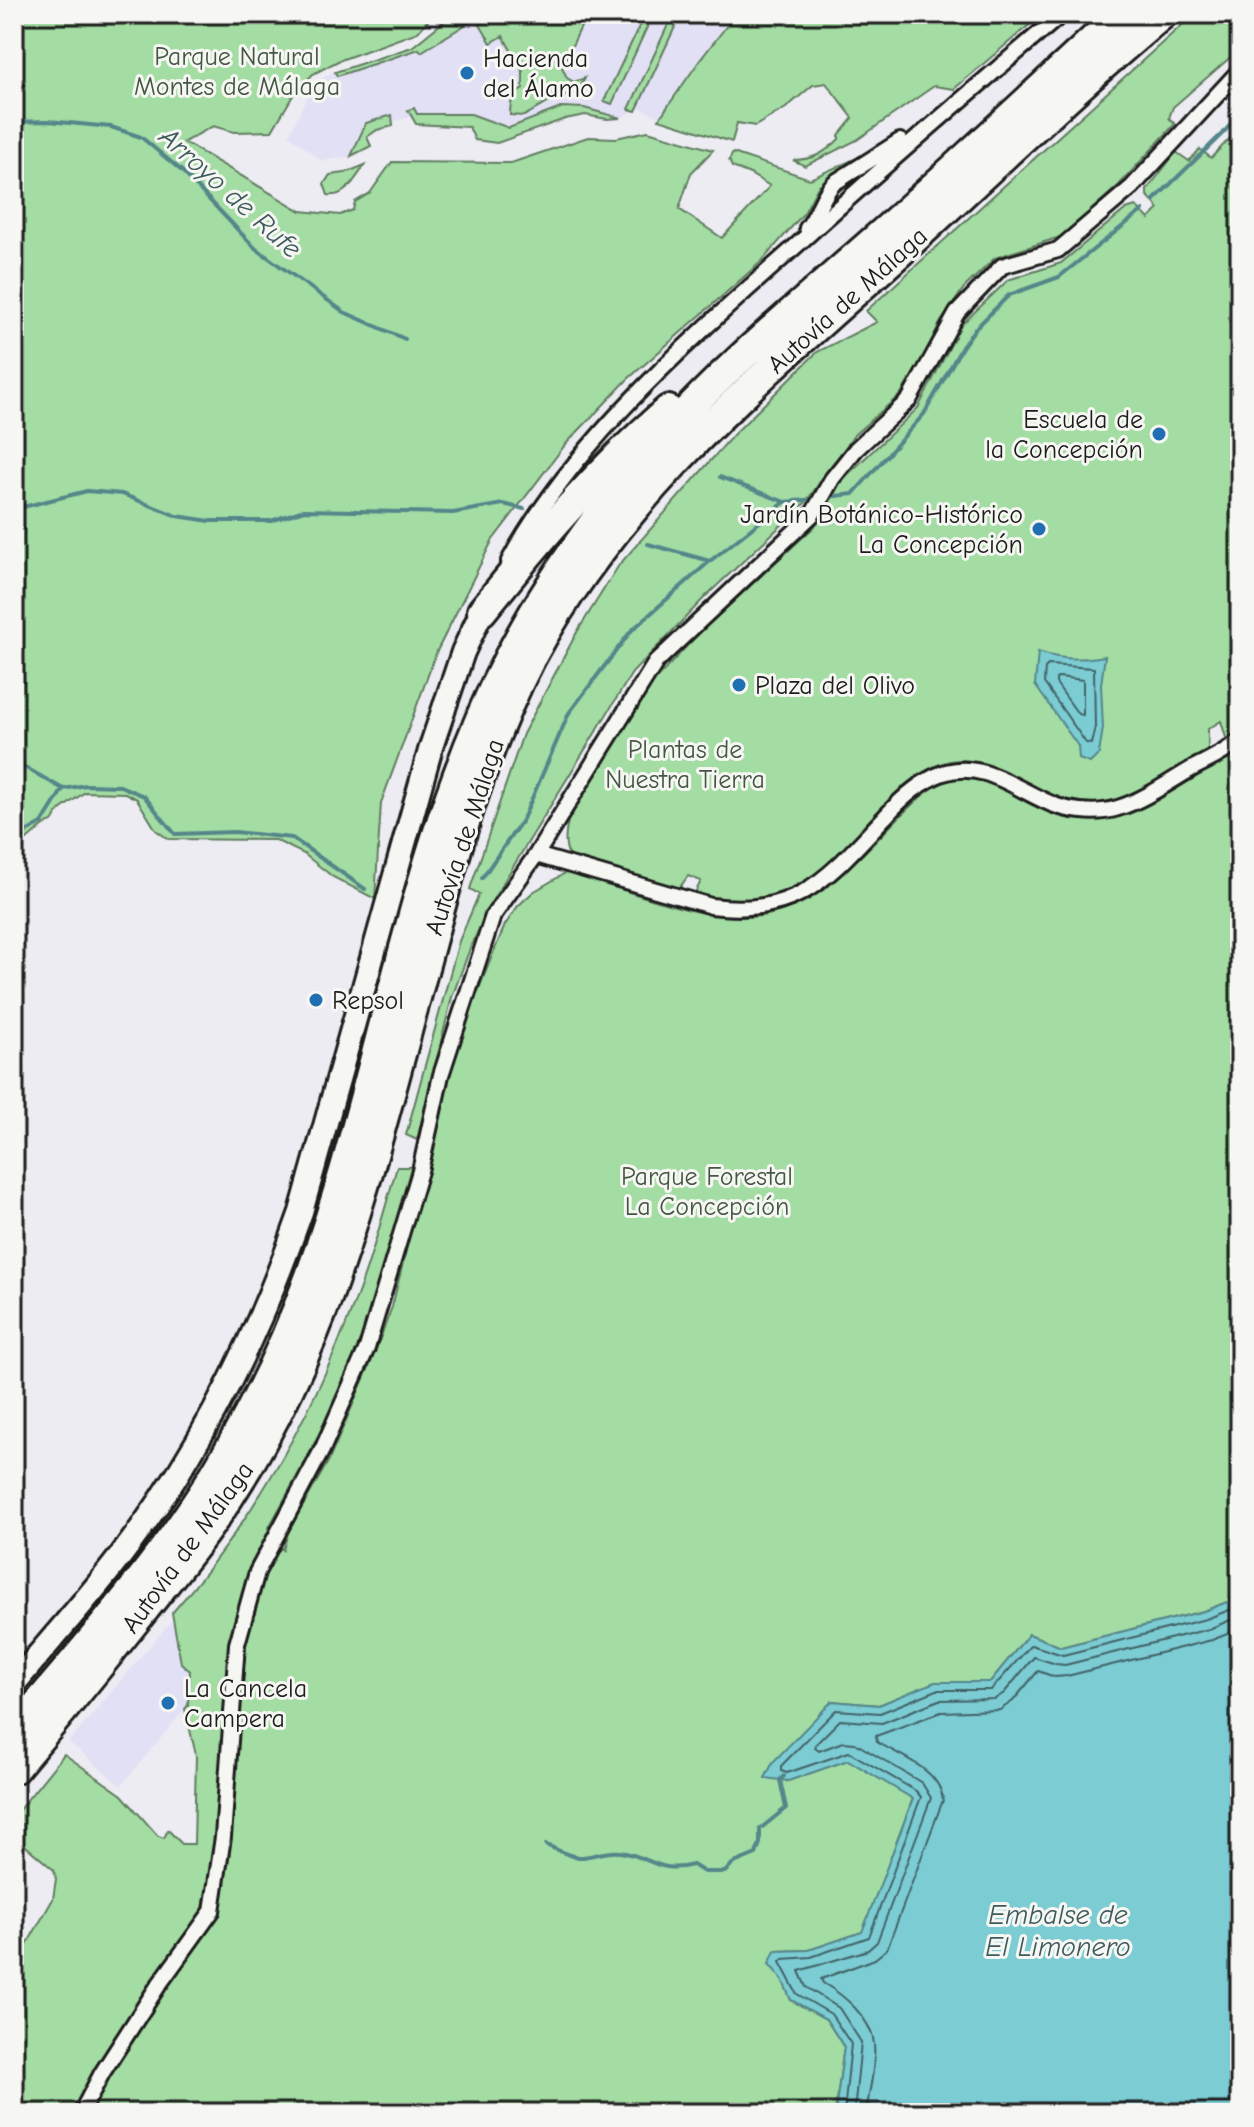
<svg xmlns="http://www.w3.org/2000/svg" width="1254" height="2127" viewBox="0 0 1254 2127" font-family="'Comic Neue',sans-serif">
<rect width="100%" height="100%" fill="#edecf3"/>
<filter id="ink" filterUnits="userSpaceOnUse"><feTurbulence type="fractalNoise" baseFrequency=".0125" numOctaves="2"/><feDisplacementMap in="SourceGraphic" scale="16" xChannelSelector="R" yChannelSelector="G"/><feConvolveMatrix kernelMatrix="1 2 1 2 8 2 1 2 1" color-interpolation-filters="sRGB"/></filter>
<g filter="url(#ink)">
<path fill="#e2e0f4" d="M453,14H736L700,60L660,117L638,107L621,118L607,119L585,115L565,119L497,143L475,140L469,127L416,124L410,117L395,121L393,126L377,130L367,137L371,146L351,156L322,161L289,135L313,84L330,74L412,47Z
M173,1619L181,1663L190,1670L188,1705L121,1786L69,1742Z"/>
<path fill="#a3dda3" stroke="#607c60" stroke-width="2" d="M14,14H434L418,32L338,61L313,74L295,92L272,131L234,132L213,126L184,142L301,211L340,215L353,210L355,202L370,193L392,162L511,163L588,137L616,138L648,131L713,150L691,173L679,209L722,238L770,186L750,174L732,167L729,160L733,153L810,179L866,154L896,133L868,157L819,185L804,213L762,261L628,379L565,445L492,541L437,651L381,803L375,899L333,877L304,854L275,840L168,839L156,830L137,799L125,793L85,792L60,810L52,822L44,825L27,840L14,847Z
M453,14H475L473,20L421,52L419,49L337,76L335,72L412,47Z
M484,14H587L562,67L567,78L574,82L585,78L578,93L554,99L524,116L510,115C510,103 512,95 523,89V72L503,36L491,43L480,25Z
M645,14H653L612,104L604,101Z
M673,14H681L636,111L629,109Z
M736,14H1042L954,89L934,86L857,140L805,166L793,160C813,160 825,153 839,139V135L853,118L826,83L813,85L786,108L755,126L737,123L732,142L659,119L700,60Z
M1194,14H1240V55H1233L1173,107L1169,118L1175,124L1119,185L1063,236L995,258L964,288L940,323L923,358L900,395L855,434L805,503L707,595L632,673L492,901L471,946L452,997L417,1140L406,1135L459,941L479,894L470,889L523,734L577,632L619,565L734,434L817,352L877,322L866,311Z
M1240,104V731L1227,741L1221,721L1208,729V750C1180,767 1136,799 1105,805C1051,815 992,745 943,763C918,772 897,792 880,811C836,858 799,904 729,904C718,904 705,898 694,895L701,881L688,876L678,890L572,860C563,848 565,835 568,821L645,691L699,633L814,527L841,481L918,408L961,325L1008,280L1061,263L1126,209L1136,206L1149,219L1159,209L1147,195V190L1176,152L1189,161L1200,149L1211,158L1237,131Z
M563,107L584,108L621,118L607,119L585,115L565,119L497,143L475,140L469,127L416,124L408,110L414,108L417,114H471L509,128Z
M392,115L393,126L377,130L367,137L371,146L351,156L366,123Z
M365,165C356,177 346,198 328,195L324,184L330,175L345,173Z
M1240,748V1597L1204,1611L1061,1647L1029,1634L990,1682H935L879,1705L832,1701L788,1781L848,1760L913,1798L863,1932L809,1950L775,1951L782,1978L791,2000L826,2019L844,2047L835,2113H14V1967L53,1899L56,1879L54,1870L14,1836V1816L64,1754L122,1795L158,1836L164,1838L168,1830L182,1844H194L196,1755L185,1709L188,1705L190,1671L181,1663L172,1613C254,1520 314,1412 357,1296C373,1254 384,1210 397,1167H411C393,1233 377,1302 351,1365C327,1422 298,1475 268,1529L283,1550L288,1532L329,1460L372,1360L392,1307L458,1042L492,956L505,925L518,906L533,892L567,872C623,888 704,924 761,916C805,910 842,875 872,845C893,825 931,777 962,777C988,776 1019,796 1042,806C1050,810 1060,817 1070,818C1127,830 1194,777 1240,748Z"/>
<path fill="#7bccd4" stroke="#55868a" stroke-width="2" d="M1038,652C1061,660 1080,660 1105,656L1101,684L1103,728L1099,754L1090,763L1079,759L1078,746L1035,685Z
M1240,1597V2113H835L844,2047L826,2019L791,2000L782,1979L769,1964L775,1951L809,1950L862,1932L913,1799L848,1760L788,1781L765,1778L773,1762L832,1701L879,1705L935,1682H990L1029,1634L1061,1647L1204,1611Z"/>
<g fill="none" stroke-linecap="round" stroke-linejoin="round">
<path stroke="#426266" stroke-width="2" d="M1048,665L1094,668L1095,727L1091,744L1086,743L1044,683L1045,668Z
M1059,677L1083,680V715L1078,714L1056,683V679Z
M844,2113L851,2044L831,2014L797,1994L780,1962L783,1959L811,1957L869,1937L921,1797L916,1791L849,1752L787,1773L781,1771V1766L836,1710L880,1713L937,1690H991L1031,1645L1063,1655L1206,1619L1240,1606
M854,2113L861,2042L839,2008L806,1987L799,1971L868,1950L877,1942L931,1798L922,1783L855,1743L843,1742L819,1751L815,1748L816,1744L840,1720L882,1723L939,1700L995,1699L1004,1693L1034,1657L1056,1664L1065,1665L1209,1629L1240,1616
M866,2113C869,2092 876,2066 874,2044C871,2018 844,1995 823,1983L821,1979L875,1959L887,1949L943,1800C940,1769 900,1756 877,1742L876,1736L941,1712L1000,1710L1013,1701L1038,1671L1055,1677L1067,1676L1212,1640L1240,1629"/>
<path stroke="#55868a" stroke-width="4" d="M14,122L48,121L111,127L141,137L183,172L255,248L344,312L405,339
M1153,201L1225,131L1240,113
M720,477L785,502
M827,497L853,494L924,414L962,347L974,330L1009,295L1059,277L1143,210
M14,504L23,507L87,491L122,494L177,516L210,521H271L304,510L453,513L503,504L524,509
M648,544L710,561
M14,761L63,789L86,785L120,786L144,796L175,834L235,832L292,838L365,889
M14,839L42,823L63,789
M482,878L523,819L569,713L631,631L710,561L785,502L815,499
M546,1845C557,1849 571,1858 582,1857C595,1856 607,1850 620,1852C653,1857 657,1874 693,1865L704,1872H725L732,1864L756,1854L760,1843V1829L786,1808L780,1780L784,1776"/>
<defs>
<path id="street" d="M807,228C819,214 821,196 834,183L900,141
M509,561C576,438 693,338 797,245C884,166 972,90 1062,14
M536,855L711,906C800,917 829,876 885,817C901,799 921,781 943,773C985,759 1020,793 1057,806C1075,812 1100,814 1118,808C1144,800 1169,782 1193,768C1209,760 1226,752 1240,740
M81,2113L102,2073L158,1986L212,1911L223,1837L237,1644L257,1572L322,1450L367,1348L420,1171L441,1075L493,916L536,855L656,662L812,515L832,479L856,449L909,400L957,313L1002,266L1058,250L1132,187L1240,70"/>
<path id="secondary" d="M14,1684C57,1632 103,1582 142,1527C211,1431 262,1325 301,1212L431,747L463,652L482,611"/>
<path id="highway" d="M482,611C540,539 598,470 668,410
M14,1732C81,1652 160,1564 214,1475C252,1413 285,1345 310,1276C384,1073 409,851 509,657C551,576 605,503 665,434C730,362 808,299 881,234C962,162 1041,88 1121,14
M14,1769C58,1717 101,1664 144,1610C175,1571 208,1532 234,1489C273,1428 308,1353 332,1285C370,1177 398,1064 428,953C455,852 482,752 531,658C618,495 763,375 899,253C986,173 1072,90 1163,14"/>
</defs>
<use href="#street" stroke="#1c1c1c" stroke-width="20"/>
<use href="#secondary" stroke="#1c1c1c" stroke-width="28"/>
<use href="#highway" stroke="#1c1c1c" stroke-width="34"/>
<use href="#street" stroke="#f6f6f2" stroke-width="14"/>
<use href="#secondary" stroke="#f6f6f2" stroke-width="22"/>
<use href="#highway" stroke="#f6f6f2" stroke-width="28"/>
</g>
</g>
<g fill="#1f6fb2" stroke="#f6f6f2" stroke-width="3">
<circle cx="467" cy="73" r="8"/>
<circle cx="1159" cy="434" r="8"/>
<circle cx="1039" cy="529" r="8"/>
<circle cx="739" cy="685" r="8"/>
<circle cx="316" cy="1000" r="8"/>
<circle cx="168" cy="1703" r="8"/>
</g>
<g text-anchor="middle" stroke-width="6" stroke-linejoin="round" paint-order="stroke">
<g font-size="26" fill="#445644" stroke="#f6f6f2">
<text x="237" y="65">Parque Natural<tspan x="237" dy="30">Montes de Málaga</tspan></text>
<text x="685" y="758">Plantas de<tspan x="685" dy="30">Nuestra Tierra</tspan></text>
<text x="707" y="1185">Parque Forestal<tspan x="707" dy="30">La Concepción</tspan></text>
</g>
<g font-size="26" fill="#1c1c1c" stroke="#f6f6f2" text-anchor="start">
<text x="483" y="67">Hacienda<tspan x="483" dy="30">del Álamo</tspan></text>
<text x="1143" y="428" text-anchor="end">Escuela de<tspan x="1143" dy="30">la Concepción</tspan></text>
<text x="1023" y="523" text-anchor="end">Jardín Botánico-Histórico<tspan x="1023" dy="30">La Concepción</tspan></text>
<text x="755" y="694">Plaza del Olivo</text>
<text x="332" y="1009">Repsol</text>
<text x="184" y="1697">La Cancela<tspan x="184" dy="30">Campera</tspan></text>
</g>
<g font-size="26" fill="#1c1c1c" stroke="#f6f6f2">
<text transform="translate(847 300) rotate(-42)" y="9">Autovía de Málaga</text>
<text transform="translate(464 837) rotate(-72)" y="9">Autovía de Málaga</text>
<text transform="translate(187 1547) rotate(-54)" y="9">Autovía de Málaga</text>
</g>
<g font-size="28" font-style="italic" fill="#3d5a5c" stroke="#f6f6f2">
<text transform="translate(231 192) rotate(42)" y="10">Arroyo de Rufe</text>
<text x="1058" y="1924">Embalse de<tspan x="1058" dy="32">El Limonero</tspan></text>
</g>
</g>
<rect width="1254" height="2127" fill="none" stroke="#f6f6f2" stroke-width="48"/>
<rect x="24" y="24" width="1206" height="2079" fill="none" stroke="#1c1c1c" stroke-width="3" filter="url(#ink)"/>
</svg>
